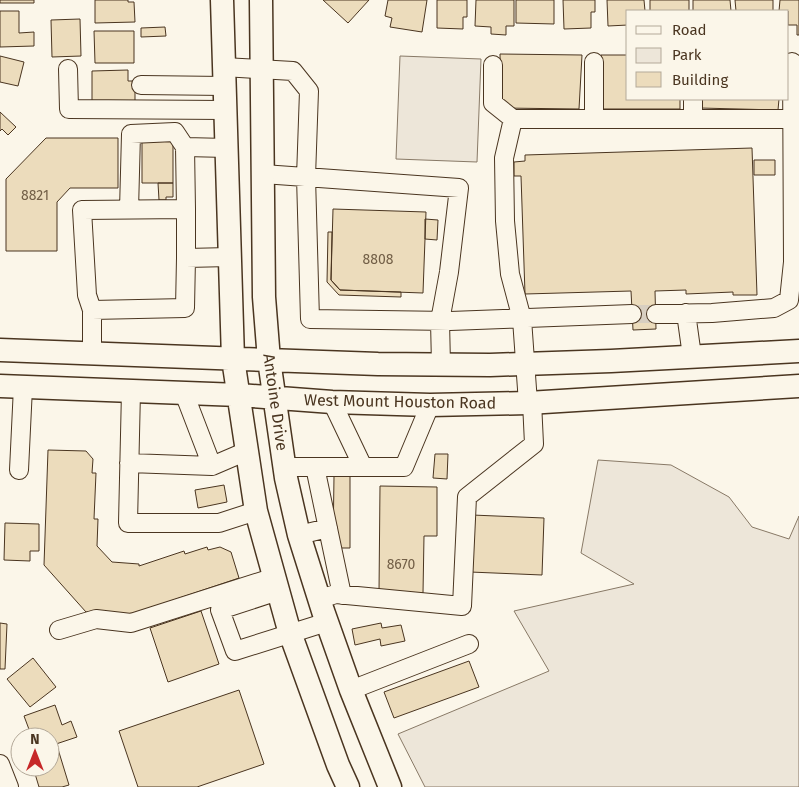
<svg xmlns="http://www.w3.org/2000/svg" width="799" height="787" viewBox="0 0 799 787" font-family="'Fira Sans',sans-serif">
<rect width="100%" height="100%" fill="#fbf6e9"/>
<path fill="#ede6d9" stroke="#887966" d="M400,56L481,59L477,162L396,159Z
M598,460L671,465L729,497L752,527L789,539L799,516V787H425L398,734L549,671L514,611L634,584L581,553Z"/>
<path fill="#ecdcbc" stroke="#4a3520" d="M0,0H34V3H0Z
M95,0H128V2H134L135,22L95,23Z
M323,0H369L348,23Z
M388,0H427L422,32L390,27L392,18L385,16Z
M437,0H467V17H463V29L437,28Z
M476,0H514V26H506V35L491,34V27L475,26Z
M516,0H554V24L516,23Z
M563,0H595V12H591V28L564,29Z
M607,0H644L645,11H628V25L608,26Z
M650,0H689V11H650Z
M693,0H730L731,11H693Z
M735,0H773V11H736Z
M780,0H799V35H797V25H788V11H779Z
M0,11H19V33L34,32V46L0,47Z
M80,19L81,56L52,57L51,20Z
M165,27L166,36L141,37V28Z
M94,31H134V63H95Z
M500,54L582,55L579,109L501,108Z
M601,55H628V99H680V109H601Z
M0,56L24,62L18,86L0,82Z
M128,70V81H135V102H92V71Z
M701,99H779L778,110L700,108Z
M0,112L16,127L8,135L2,129L0,131Z
M46,138H118V188H70L57,202V251H6V179Z
M173,141V183H142V142Z
M752,148L757,295H733V292L686,294V290L655,291L656,329L633,330L631,291L525,294L521,176H514V162L525,161V155Z
M754,160H775V175H754Z
M158,183H173V197H166V200H159Z
M333,209L426,212L423,293L340,290L331,280Z
M425,219L438,220L437,240L425,239Z
M328,232H332L331,280L340,290L401,292V297L339,295L327,282Z
M48,450L86,451L93,459L92,473H96L94,519H98L97,546L112,562L139,564V566L184,551L185,554L207,547L208,550L220,547L231,552L239,578L129,615L86,612L44,565Z
M435,454H448L447,479L433,478Z
M334,476H350V548H333Z
M224,485L227,502L198,508L195,490Z
M380,486L437,487V536H424L423,593L379,592Z
M472,515L544,518L542,575L470,572Z
M5,523L39,524V551H30V561L4,560Z
M201,611L219,664L168,682L150,628Z
M0,623L7,624L5,669H0Z
M381,623L382,628L401,625L405,641L381,646L380,639L355,645L352,629Z
M33,658L56,687L30,707L7,679Z
M469,661L479,687L394,718L384,692Z
M239,690L264,764L197,787H138L119,731Z
M55,705L62,725L71,721L77,737L50,746V737H41L38,729L30,732L24,716Z
M58,749L69,785L62,787H39L33,767H50V752Z"/>
<g fill="none" stroke-linecap="round" stroke-linejoin="round">
<path stroke="#d8cfc1" stroke-width="18" stroke-dasharray="18 9" stroke-linecap="butt" d="M632,314H656"/>
<defs>
<path id="minor" d="M594,62V119
M493,65V103L513,119
M223,67L293,71L309,91L306,177L310,319L450,321L632,314
M68,69L69,109L225,110
M141,85L224,86
M693,119V99
M263,174L459,188L449,272L440,321L441,365
M186,209V258
M129,210L131,134L175,132L185,147
M92,310L185,308L186,258L230,257
M686,313L692,356
M656,314L712,313L774,308L789,300L793,262L792,62
M92,353V310L87,295L82,210L186,209L185,147L227,148
M131,391L128,523H219L256,511
M184,393L212,466L247,451
M332,402L363,467H404L430,405
M528,403L522,319L510,274L505,221L504,158L513,119H792
M129,463L212,466
M284,467H363
M315,467L342,595
M19,470L23,387
M299,535L328,528
M278,591L220,610L235,651L327,622
M319,599L336,594L462,606L467,497L534,444L532,402
M59,630L96,619L131,623L275,577
M351,690L469,644
M0,764L9,787"/>
<path id="major" d="M222,0L233,359L256,511L289,630L338,765L348,787
M261,0L264,297L269,360L286,478L299,535L323,611L351,690L390,787
M0,350L378,364L490,365L611,361L799,351
M0,386L239,395L332,402L430,405L528,403L799,386"/>
</defs>
<use href="#minor" stroke="#4a3520" stroke-width="20"/>
<use href="#major" stroke="#4a3520" stroke-width="25"/>
<use href="#minor" stroke="#fbf6e9" stroke-width="18"/>
<use href="#major" stroke="#fbf6e9" stroke-width="22"/>
</g>
<g text-anchor="middle" stroke-width="4" stroke-linejoin="round" paint-order="stroke">
<g font-size="14" fill="#725f47">
<text x="35" y="200">8821</text>
<text x="378" y="264">8808</text>
<text x="401" y="569">8670</text>
</g>
<g font-size="16" fill="#4a3520" stroke="#fbf6e9">
<text transform="translate(400 401) rotate(1)" y="6">West Mount Houston Road</text>
<text transform="translate(276 402) rotate(82)" y="6">Antoine Drive</text>
</g>
</g>
<rect x="626" y="10" width="162" height="90" fill="#fbf6e9" stroke="#b4a999"/>
<rect x="636" y="26" width="25" height="8" fill="#fbf6e9" stroke="#b4a999"/>
<text x="672" y="35" font-size="15" fill="#4a3520">Road</text>
<rect x="636" y="48" width="25" height="15" fill="#ede6d9" stroke="#b4a999"/>
<text x="672" y="60" font-size="15" fill="#4a3520">Park</text>
<rect x="636" y="72" width="25" height="15" fill="#ecdcbc" stroke="#b4a999"/>
<text x="672" y="85" font-size="15" fill="#4a3520">Building</text>
<g transform="translate(35 752)"><circle r="24" fill="#fbf6e9" stroke="#b4a999"/>
<path d="M0-4L9 19L0 12L-9 19Z" fill="#c62828"/>
<text y="-8" font-size="14" font-weight="bold" text-anchor="middle" fill="#4a3520">N</text>
</g>
</svg>
